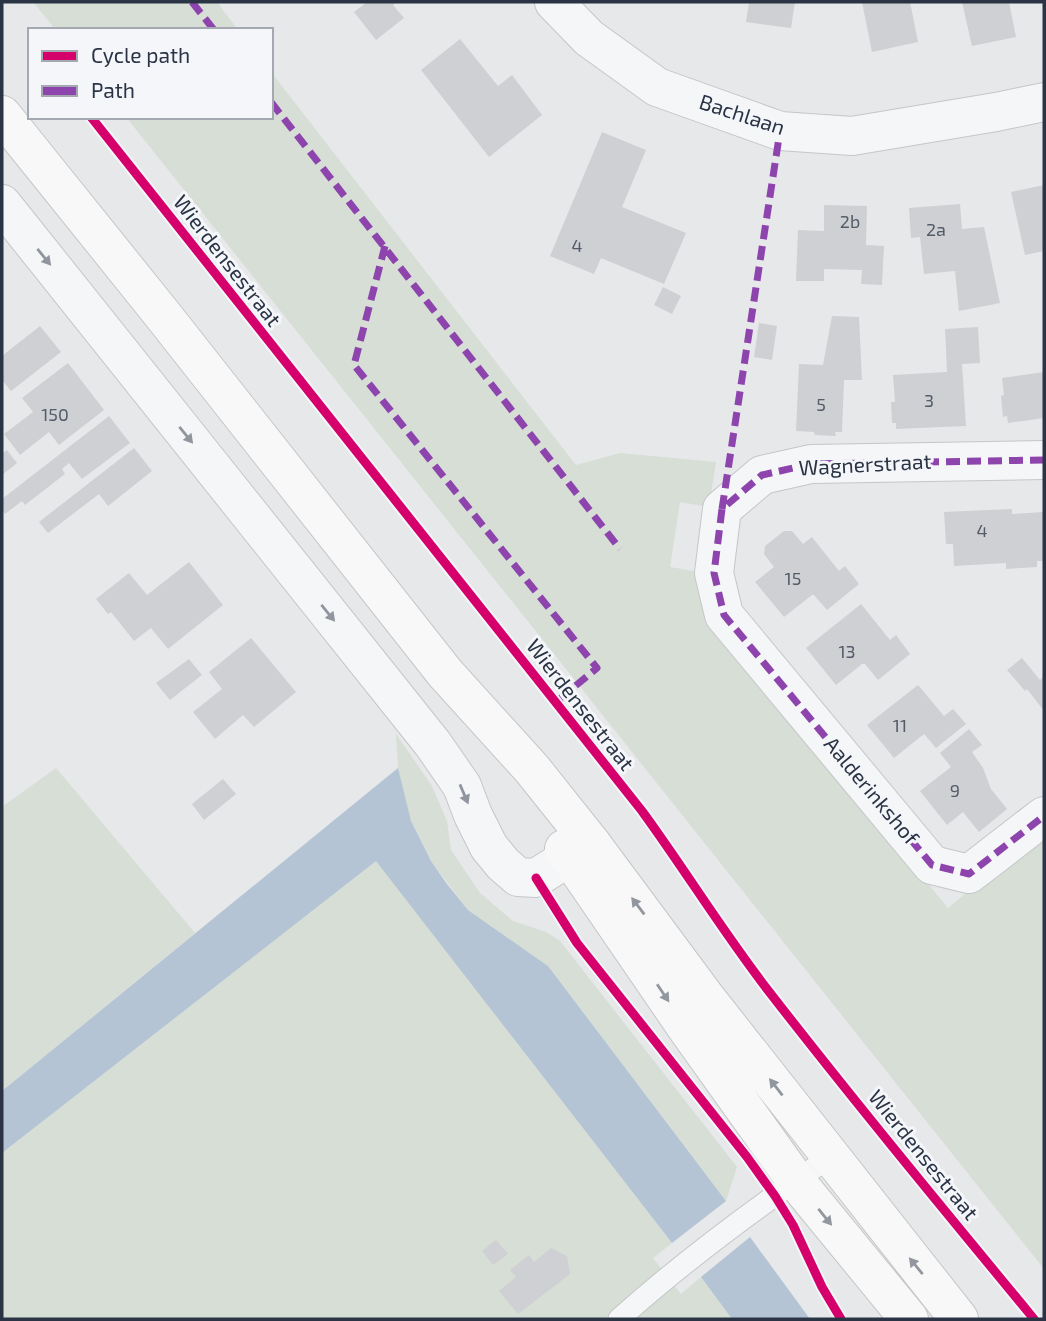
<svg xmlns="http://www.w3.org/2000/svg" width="1046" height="1321" viewBox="0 0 1046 1321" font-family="'Exo 2',sans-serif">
<rect width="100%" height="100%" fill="#e6e8ea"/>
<path fill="#d6ded6" d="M33,2H217L238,30H56Z
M271,72L576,465L620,453L716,462L709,507L680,502L670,567L699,572L709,617L948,908L1044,829V1269L126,117H271Z
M396,734L432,786L447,821L451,850L480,893L513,921L546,932L560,941L737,1167L726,1201L548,966L468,910L431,861L411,821L404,796L398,768Z
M56,768L195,933L2,1091V807Z
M376,860L672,1243L653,1258L681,1294L701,1277L732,1319H2V1153Z"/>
<path fill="#b4c4d5" d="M398,768L411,821L431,861L447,884L468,910L548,966L726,1201L672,1243L376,861L2,1153V1091Z
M750,1237L810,1319H732L701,1277Z"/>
<path fill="#ced0d3" d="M367,2H397L393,5L404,18L376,40L354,12Z
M749,2H795L791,28L746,22Z
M862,2H910L918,42L872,52Z
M962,2H1009L1016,37L972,46Z
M460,39L498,86L512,75L542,115L489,157L421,70Z
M602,132L646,150L622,207L686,233L664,284L601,258L594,274L550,256Z
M1044,185V251L1025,255L1011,192Z
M960,204L962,229L984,227L1000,303L959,311L955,271L924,274L920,237L911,238L909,208Z
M824,205L867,206L866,245L884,246L882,285L861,284L862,270L824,269V281H796L798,230L824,231Z
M663,287L681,296L672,314L654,305Z
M832,316L859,317L862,380H844L842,432H835L836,436L815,435L814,432L796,431L799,364L823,365Z
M759,323L777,326L772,360L754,357Z
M40,326L61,352L11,391L2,380V356Z
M978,327L980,363L962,364L966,426L896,429V423H892L891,402H895L893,375L947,372L945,329Z
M68,363L104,410L59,445L49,432L20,455L4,434L33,412L22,398Z
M1044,372V418L1008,423L1007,416L1003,417L1001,396L1004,395L1002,378Z
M109,416L130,443L82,479L69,463L62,469L65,474L25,505L22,501L5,514L2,510V499Z
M134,448L152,471L108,506L99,494L48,533L39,522Z
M7,450L17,463L2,475V454Z
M1012,509V514L1044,512V561H1037V567L1006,569V563L954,566L953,544H946L944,512Z
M784,531H792L803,544L812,537L839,571L845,566L859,584L827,610L814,595H812L784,617L755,582L774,567L764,554L765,546Z
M189,562L223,605L168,649L151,628L134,641L111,612L108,614L96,599L129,573L147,595Z
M861,604L890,640L896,635L910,654L878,680L865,664H862L836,685L806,648Z
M251,638L296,692L254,727L243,715L215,739L193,712L222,689L209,672Z
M1022,658L1040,680L1043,677L1044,679V711L1027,689L1025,691L1007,670Z
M189,659L202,675L170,700L156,683Z
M918,685L944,716L953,709L966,724L936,748L924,734L894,758L867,725Z
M969,729L982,745L972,752L983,768L991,789L1007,809L979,832L963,812L947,825L920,791L951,767L940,753Z
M223,779L236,794L204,820L192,804Z
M496,1240L508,1254L493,1265L482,1251Z
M551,1248L567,1256L570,1274L518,1314L499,1291L516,1277L510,1270L529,1255L534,1262Z"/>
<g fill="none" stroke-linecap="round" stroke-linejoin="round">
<defs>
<path id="service" d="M619,1319C685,1260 757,1207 830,1157"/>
<path id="minor" d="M554,2L589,38L657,87L780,131L852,136L996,112L1044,102
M2,204L433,744L462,786L473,815L489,847L503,864L518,877L536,878L591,843
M1044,460L811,464L762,475L722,509L714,573L724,615L932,865L969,874L1044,816"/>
<path id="secondary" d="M2,115L162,314L445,673L532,769L591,843L706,998L959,1319
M564,849L688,1030L796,1181L909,1319"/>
</defs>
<use href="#service" stroke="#c4c6c8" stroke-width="23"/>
<use href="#minor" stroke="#c4c6c8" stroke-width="40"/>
<use href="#secondary" stroke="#c4c6c8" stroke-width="40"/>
<use href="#service" stroke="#f5f6f7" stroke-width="21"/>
<use href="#minor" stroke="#f5f6f7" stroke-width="38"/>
<use href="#secondary" stroke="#f8f8f8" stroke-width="38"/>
<path stroke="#8e44ad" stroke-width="7" stroke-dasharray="14 7" stroke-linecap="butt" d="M192,2L214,30
M271,102L620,549
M385,246L354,365L597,668L556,702
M1044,460L811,464L762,475L722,509L714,573L724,615L932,865L969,874L1044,816
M722,509L780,131"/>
<defs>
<path id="cycleway" d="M91,117L642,811C685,870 723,932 767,989C854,1101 944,1210 1034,1319
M536,878L577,943L747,1157L775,1196L793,1225L822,1287L841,1319"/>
</defs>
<use href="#cycleway" stroke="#f4f6f9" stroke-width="13"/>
<use href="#cycleway" stroke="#d6006c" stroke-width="9"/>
</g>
<defs><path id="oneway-solid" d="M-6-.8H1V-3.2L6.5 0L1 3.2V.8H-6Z" transform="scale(1.75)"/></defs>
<g fill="#90959e">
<use href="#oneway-solid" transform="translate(44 257) rotate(51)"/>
<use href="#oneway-solid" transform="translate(186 435) rotate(51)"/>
<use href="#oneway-solid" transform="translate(328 613) rotate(51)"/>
<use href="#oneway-solid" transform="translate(464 794) rotate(67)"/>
</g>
<g fill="#92969e">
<use href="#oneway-solid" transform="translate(638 906) rotate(-127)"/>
<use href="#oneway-solid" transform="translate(663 993) rotate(56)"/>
<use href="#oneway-solid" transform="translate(776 1087) rotate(-128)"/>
<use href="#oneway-solid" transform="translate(825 1217) rotate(51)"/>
<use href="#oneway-solid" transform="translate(916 1266) rotate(-129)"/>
</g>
<g text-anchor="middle" stroke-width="6" stroke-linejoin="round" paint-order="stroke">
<g font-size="18" fill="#545c69">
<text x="850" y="228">2b</text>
<text x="936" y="236">2a</text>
<text x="577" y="252">4</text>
<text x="929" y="407">3</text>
<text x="821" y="411">5</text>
<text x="55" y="421">150</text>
<text x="982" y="537">4</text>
<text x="793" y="585">15</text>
<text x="847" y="658">13</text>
<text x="900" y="732">11</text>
<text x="955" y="797">9</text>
</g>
<g font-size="21" fill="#2b3445" stroke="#f4f6f9">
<text transform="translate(742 115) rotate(18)" y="7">Bachlaan</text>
<text transform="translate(227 261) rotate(52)" y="7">Wierdensestraat</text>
<text transform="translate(865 465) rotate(-3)" y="7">Wagnerstraat</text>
<text transform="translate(580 705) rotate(52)" y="7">Wierdensestraat</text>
<text transform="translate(871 791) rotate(50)" y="7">Aalderinkshof</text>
<text transform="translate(923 1155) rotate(51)" y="7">Wierdensestraat</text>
</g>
</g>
<rect width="1046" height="1321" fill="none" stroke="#2b3445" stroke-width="7"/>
<rect x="28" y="28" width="245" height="91" fill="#f4f6f9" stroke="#a4a8b1" stroke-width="2"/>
<rect x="42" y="51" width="35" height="10" fill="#d6006c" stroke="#a4a8b1" stroke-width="2"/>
<text x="91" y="63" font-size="21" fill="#2b3445">Cycle path</text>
<rect x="42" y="86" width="35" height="10" fill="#8e44ad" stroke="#a4a8b1" stroke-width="2"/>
<text x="91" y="98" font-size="21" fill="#2b3445">Path</text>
</svg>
